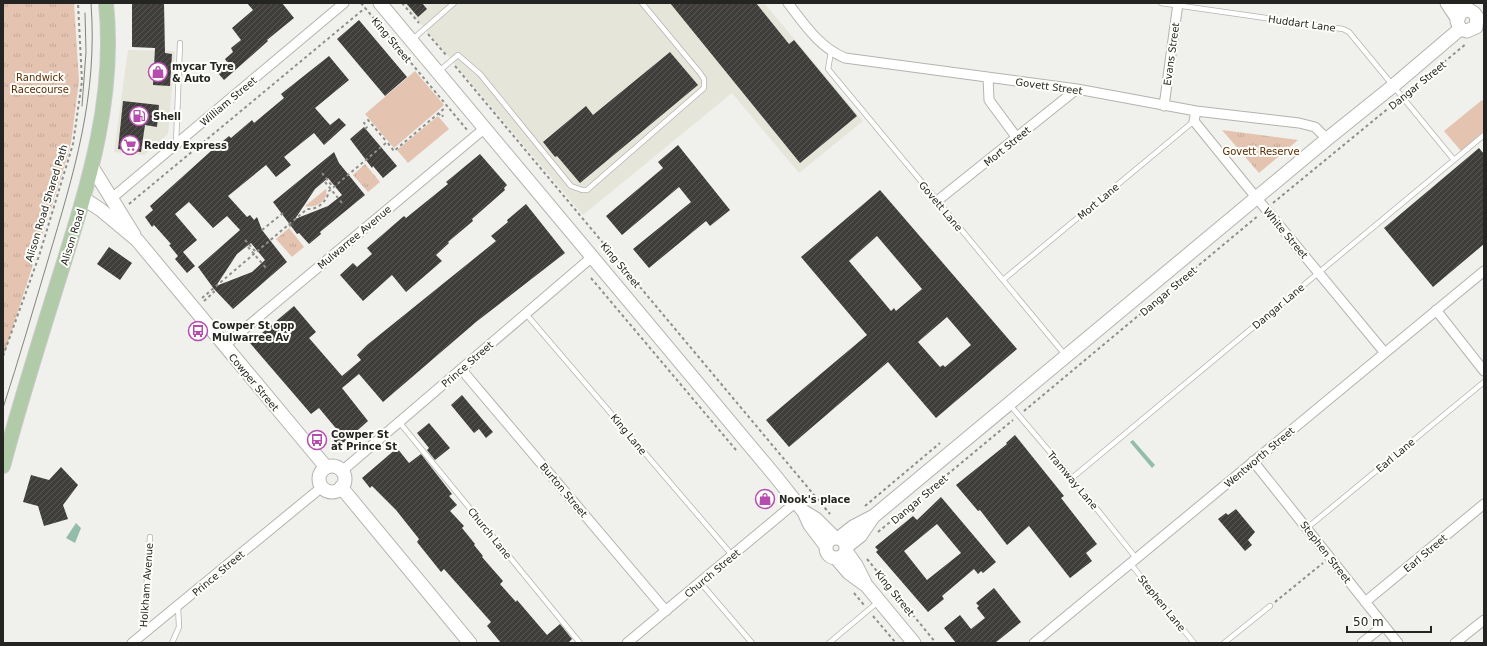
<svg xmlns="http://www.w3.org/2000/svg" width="1487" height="646" viewBox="0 0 1487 646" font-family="'DejaVu Sans',sans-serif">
<defs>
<pattern id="park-tufts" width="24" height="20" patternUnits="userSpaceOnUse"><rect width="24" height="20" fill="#e4c4b0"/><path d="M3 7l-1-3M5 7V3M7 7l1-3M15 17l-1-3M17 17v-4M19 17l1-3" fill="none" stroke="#c3a897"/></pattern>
<pattern id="building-hatch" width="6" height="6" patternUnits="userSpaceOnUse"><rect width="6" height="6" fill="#3f3e3b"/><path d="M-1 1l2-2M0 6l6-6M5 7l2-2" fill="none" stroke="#585755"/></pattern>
</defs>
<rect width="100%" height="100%" fill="#f0f0ec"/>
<path fill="#e5e5da" d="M403,3H764L863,121L799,173L732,93L583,215Z
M128,50L175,51L168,134L144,155L114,152Z"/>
<path fill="#e4c4b0" d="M415,71L444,105L394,148L365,114Z
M1482,100L1484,102V131L1461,151L1444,131Z
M438,116L449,129L408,163L397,150Z
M326,189C329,200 316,209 305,206Z"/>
<path fill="url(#park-tufts)" d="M3,3H74L79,81L71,143L62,174L3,358Z
M1222,130L1298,140L1259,173Z
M365,164L380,182L368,192L353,175Z
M289,228L304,247L292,257L276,239Z"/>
<path fill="#93bdaa" d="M1133,440L1155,465L1152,468L1130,442Z
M76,523L81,528L75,543L66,538Z"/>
<path fill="url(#building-hatch)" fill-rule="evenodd" d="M132,3H164L165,53L172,54L170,86L153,85L155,48L132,47Z
M247,3H282L294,18L267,40L268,41L224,80L217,72L227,62L225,59L233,52L231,48L241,40L232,28L253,10Z
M406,3H422L427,9L418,17Z
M670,3H756L789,44L794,40L857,116L800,163Z
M359,20L407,77L385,96L337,39Z
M670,52L698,85L580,183L557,156L555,157L543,142L586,106L593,115Z
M329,56L349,80L315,108L330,125L339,118L346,125L324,145L314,133L284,157L291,165L276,177L266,165L228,196L247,217L250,215L254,220L257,217L262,230L287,262L233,309L214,289L198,267L240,230L227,216L213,228L189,202L175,214L197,240L183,252L195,266L187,273L175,259L178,256L169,245L171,244L154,225L152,227L145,217L153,210L150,206L211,151L229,136L231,138L252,120L254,123L284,98L281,94ZM251,243L265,260L252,272L216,286L237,254Z
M123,101L159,105L157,127L145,125L141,152L118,149Z
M364,127L397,166L383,178L373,166L372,168L350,139Z
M678,145L730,210L710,226L706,221L649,268L633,249L691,202L679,187L622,235L606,216L663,168L658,162Z
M1479,148L1484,154V244L1433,287L1384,228Z
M334,152L339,163L365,195L320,232L321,234L309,244L299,233L297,234L273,202ZM328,178L342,195L328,206L295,219L315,189Z
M480,154L507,185L504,188L505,190L472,219L473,221L448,242L449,243L436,255L442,261L406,292L392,275L363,301L340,275L353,263L357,267L372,254L367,248L404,216L406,218L448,184L446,182Z
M880,190L1017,349L936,418L888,362L789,447L766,420L867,335L801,257ZM877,236L922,289L896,311L894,308L891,311L849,261ZM947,317L971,345L945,367L943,365L940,367L918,342Z
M526,204L565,253L476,322L383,402L359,374L342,388L368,421L342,444H337L334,441L335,435L339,432L319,408L311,414L250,343L294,306L316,332L309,338L342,376L361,360L357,355L367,345L496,241L491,236L508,222L507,220Z
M109,247L132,263L120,280L97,264Z
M462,395L493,432L486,438L479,429L474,433L451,405Z
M429,423L450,448L435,460L427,450L429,448L417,433Z
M1015,435L1064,496L1061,498L1097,544L1086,553L1092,561L1070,578L1029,526L1007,545L980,510L978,511L956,485L1007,444L1006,443Z
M397,448L409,463L421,454L452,494L449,496L457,505L450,511L464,526L462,528L475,544L474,545L483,556L482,557L503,581L500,584L516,602L517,600L547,635L560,624L572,639L568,643H501L487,626L491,622L444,569L441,572L417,542L419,539L396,510L372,486L370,488L362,478Z
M61,467L78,485L63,505L68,519L44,526L38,506L23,502L31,475L49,480Z
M941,497L996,562L983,573L981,571L978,574L974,569L942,596L944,599L928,612L876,552L878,550L875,547L913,516L917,520ZM937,524L961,553L927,580L904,551Z
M1236,509L1255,532L1248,540L1252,545L1245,551L1218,519L1226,513L1228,515Z
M994,588L1021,622L995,643H956L944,628L960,615L971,629L985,618L977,608L979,606L976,603Z"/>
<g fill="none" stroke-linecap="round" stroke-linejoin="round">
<defs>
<path id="lane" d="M1161,3L1343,29L1349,32L1454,160
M413,39L454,3
M831,52L828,69L1066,356
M438,72L458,55L480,74L571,186L582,190H587L704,88V79L700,73L642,3
M176,144L180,43
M1003,280L1194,121
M526,314L732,555
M1010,405L1072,478L1136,558
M400,423L580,643
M1072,478L1484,135
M1307,528L1484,382
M1130,563L1194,643
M700,582L752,643
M143,633L150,537
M172,643L179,627L178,606
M829,643L878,602
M1224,643L1270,606"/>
<path id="street" d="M788,3C805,25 819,47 845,58L1077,89L1196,111L1299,123L1315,127L1327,139
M988,77L989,100L1017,138
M1164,106L1178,3
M1196,111L1194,121L1250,190L1385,353
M112,198L344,3
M937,201L1077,89
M1436,310L1484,371
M224,346L485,128
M461,369L666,611
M1253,461L1398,643
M342,471L592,257
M1365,602L1484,504
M132,643L322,487
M627,643L796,502
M1034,643L1484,271
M1362,643L1384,625
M1455,643L1484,620"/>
<path id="secondary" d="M380,3L776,477L804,512L810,525L826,546
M1447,3L1457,18
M1458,3L1474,13L1477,17L1476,27L1467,31L1460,29L1457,21L1461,12L1467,10
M92,167L134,235
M83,198L101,210L137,240L326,467
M319 479a13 13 0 1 1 26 0a13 13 0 1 1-26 0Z
M341,487L470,643
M806,513L816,519L835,538
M826 548a10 10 0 1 1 20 0a10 10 0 1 1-20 0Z
M839,538L853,527L874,516L1327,139L1393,86L1460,29
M846,547L860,536L873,517
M846,551L856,565L866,585L914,643
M836,558L849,573L864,584"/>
<path id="primary" d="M3,466C20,402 40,339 60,275C88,185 116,99 106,3"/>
</defs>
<use href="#lane" stroke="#b3b3af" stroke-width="6"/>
<use href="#street" stroke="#b3b3af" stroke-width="11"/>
<use href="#secondary" stroke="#b3b3af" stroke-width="15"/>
<use href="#primary" stroke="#cacaca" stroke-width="16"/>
<path stroke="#8e8e8b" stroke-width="2" stroke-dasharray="3 3" stroke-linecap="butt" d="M361,3L468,131
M402,3L419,23
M428,34L446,55
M455,66L830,514
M1407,93L1467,43
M438,113L442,117L443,115
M365,129L367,127L364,123L368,120L387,142
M322,173L333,187
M325,182L342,203
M1273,203L1396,102
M129,204L365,8
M289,224L291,227L293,225
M262,230L283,213
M245,240L256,252
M248,247L266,268
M591,278L736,450
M202,298L307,209C318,210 327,201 329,191L387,142L394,151L446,107
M204,301L214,292L211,290
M3,356L39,256L73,144L82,81L78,3
M1024,411L1259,215
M865,506L940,443
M878,532L1013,420
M867,559L936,643
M854,593L864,605
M1275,602L1323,563
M873,616L896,643"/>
<use href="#lane" stroke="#fff" stroke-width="4.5"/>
<use href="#street" stroke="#fff" stroke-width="9"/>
<use href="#secondary" stroke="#fff" stroke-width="13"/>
<use href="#primary" stroke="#b1cba8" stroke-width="14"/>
<path stroke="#838381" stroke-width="1" d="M82,106L86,52L85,13
M3,408C19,359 33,310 48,260C74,172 98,97 91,3"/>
</g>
<defs>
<symbol id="shop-ring" viewBox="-11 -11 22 22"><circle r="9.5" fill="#fefefa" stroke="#b54cae" stroke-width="1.5"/><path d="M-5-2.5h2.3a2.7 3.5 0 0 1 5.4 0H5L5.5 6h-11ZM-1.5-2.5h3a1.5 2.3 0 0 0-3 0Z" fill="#b54cae"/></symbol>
<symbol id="fuel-ring" viewBox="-11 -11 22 22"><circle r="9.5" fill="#fefefa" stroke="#b54cae" stroke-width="1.5"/><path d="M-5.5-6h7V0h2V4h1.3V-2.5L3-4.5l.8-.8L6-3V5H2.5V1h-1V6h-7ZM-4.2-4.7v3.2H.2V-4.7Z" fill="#b54cae"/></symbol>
<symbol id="supermarket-ring" viewBox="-11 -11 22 22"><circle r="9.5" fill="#fefefa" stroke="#b54cae" stroke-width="1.5"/><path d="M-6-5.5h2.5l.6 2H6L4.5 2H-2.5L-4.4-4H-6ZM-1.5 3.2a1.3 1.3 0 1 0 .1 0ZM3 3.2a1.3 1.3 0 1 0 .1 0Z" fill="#b54cae"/></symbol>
<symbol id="bus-ring" viewBox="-11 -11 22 22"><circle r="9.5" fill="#fefefa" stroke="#b54cae" stroke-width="1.5"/><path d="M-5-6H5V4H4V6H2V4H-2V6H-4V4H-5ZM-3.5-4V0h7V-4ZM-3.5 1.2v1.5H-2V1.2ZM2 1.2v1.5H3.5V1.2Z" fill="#b54cae"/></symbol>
</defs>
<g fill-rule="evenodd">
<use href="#shop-ring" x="147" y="61" width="22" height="22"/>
<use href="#fuel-ring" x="128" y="105" width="22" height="22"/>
<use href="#supermarket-ring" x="119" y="134" width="22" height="22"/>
<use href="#bus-ring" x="187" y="320" width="22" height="22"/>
<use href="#bus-ring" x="306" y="429" width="22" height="22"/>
<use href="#shop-ring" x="754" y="488" width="22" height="22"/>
</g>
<g text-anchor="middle" stroke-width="4" stroke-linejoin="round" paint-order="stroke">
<g font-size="10" fill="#242423" stroke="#fefefa">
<text transform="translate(1302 23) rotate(8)" y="4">Huddart Lane</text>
<text transform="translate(392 40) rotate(50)" y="4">King Street</text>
<text transform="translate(1171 54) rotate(-82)" y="4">Evans Street</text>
<text transform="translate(1417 85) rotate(-39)" y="4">Dangar Street</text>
<text transform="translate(1049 86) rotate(8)" y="4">Govett Street</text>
<text transform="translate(228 101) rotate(-40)" y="4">William Street</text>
<text transform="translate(1007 146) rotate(-39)" y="4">Mort Street</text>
<text transform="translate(1098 201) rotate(-40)" y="4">Mort Lane</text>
<text transform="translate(46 203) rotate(-73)" y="4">Alison Road Shared Path</text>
<text transform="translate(941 206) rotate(50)" y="4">Govett Lane</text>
<text transform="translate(1286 233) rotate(50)" y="4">White Street</text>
<text transform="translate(72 237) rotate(-73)" y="4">Alison Road</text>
<text transform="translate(354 237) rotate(-40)" y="4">Mulwarree Avenue</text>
<text transform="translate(621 265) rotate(50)" y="4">King Street</text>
<text transform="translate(1168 291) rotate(-40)" y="4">Dangar Street</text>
<text transform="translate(1278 306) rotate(-40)" y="4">Dangar Lane</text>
<text transform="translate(467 364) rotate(-41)" y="4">Prince Street</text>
<text transform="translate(254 382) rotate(50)" y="4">Cowper Street</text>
<text transform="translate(629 434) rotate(50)" y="4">King Lane</text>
<text transform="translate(1395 455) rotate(-40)" y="4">Earl Lane</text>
<text transform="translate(1259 457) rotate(-40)" y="4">Wentworth Street</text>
<text transform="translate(1073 480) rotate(50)" y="4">Tramway Lane</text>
<text transform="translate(564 490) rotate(50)" y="4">Burton Street</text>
<text transform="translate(919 499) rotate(-40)" y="4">Dangar Street</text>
<text transform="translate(490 533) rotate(51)" y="4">Church Lane</text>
<text transform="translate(1326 552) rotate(52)" y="4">Stephen Street</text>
<text transform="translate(1425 553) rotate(-40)" y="4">Earl Street</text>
<text transform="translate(218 573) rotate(-40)" y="4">Prince Street</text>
<text transform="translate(712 573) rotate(-40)" y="4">Church Street</text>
<text transform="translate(146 585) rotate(-86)" y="4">Holkham Avenue</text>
<text transform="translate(895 593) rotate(51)" y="4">King Street</text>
<text transform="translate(1162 603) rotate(51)" y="4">Stephen Lane</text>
</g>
<g font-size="10" font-weight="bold" fill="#242423" stroke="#fefefa" text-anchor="start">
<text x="172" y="70">mycar Tyre<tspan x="172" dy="12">&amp; Auto</tspan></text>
<text x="153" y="120">Shell</text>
<text x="144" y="149">Reddy Express</text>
<text x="212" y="329">Cowper St opp<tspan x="212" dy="12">Mulwarree Av</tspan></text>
<text x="331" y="438">Cowper St<tspan x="331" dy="12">at Prince St</tspan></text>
<text x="779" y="503">Nook's place</text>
</g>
<g font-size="10" fill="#5b2c05" stroke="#fefefa">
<text x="40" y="81">Randwick<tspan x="40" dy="12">Racecourse</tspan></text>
<text x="1261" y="155">Govett Reserve</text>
</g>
</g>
<rect width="1487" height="646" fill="none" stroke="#242423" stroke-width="8"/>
<path d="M1347 626v6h84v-6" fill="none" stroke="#242423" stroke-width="2"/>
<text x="1353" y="626" font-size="12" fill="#242423" stroke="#fefefa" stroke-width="3" paint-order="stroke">50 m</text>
</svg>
